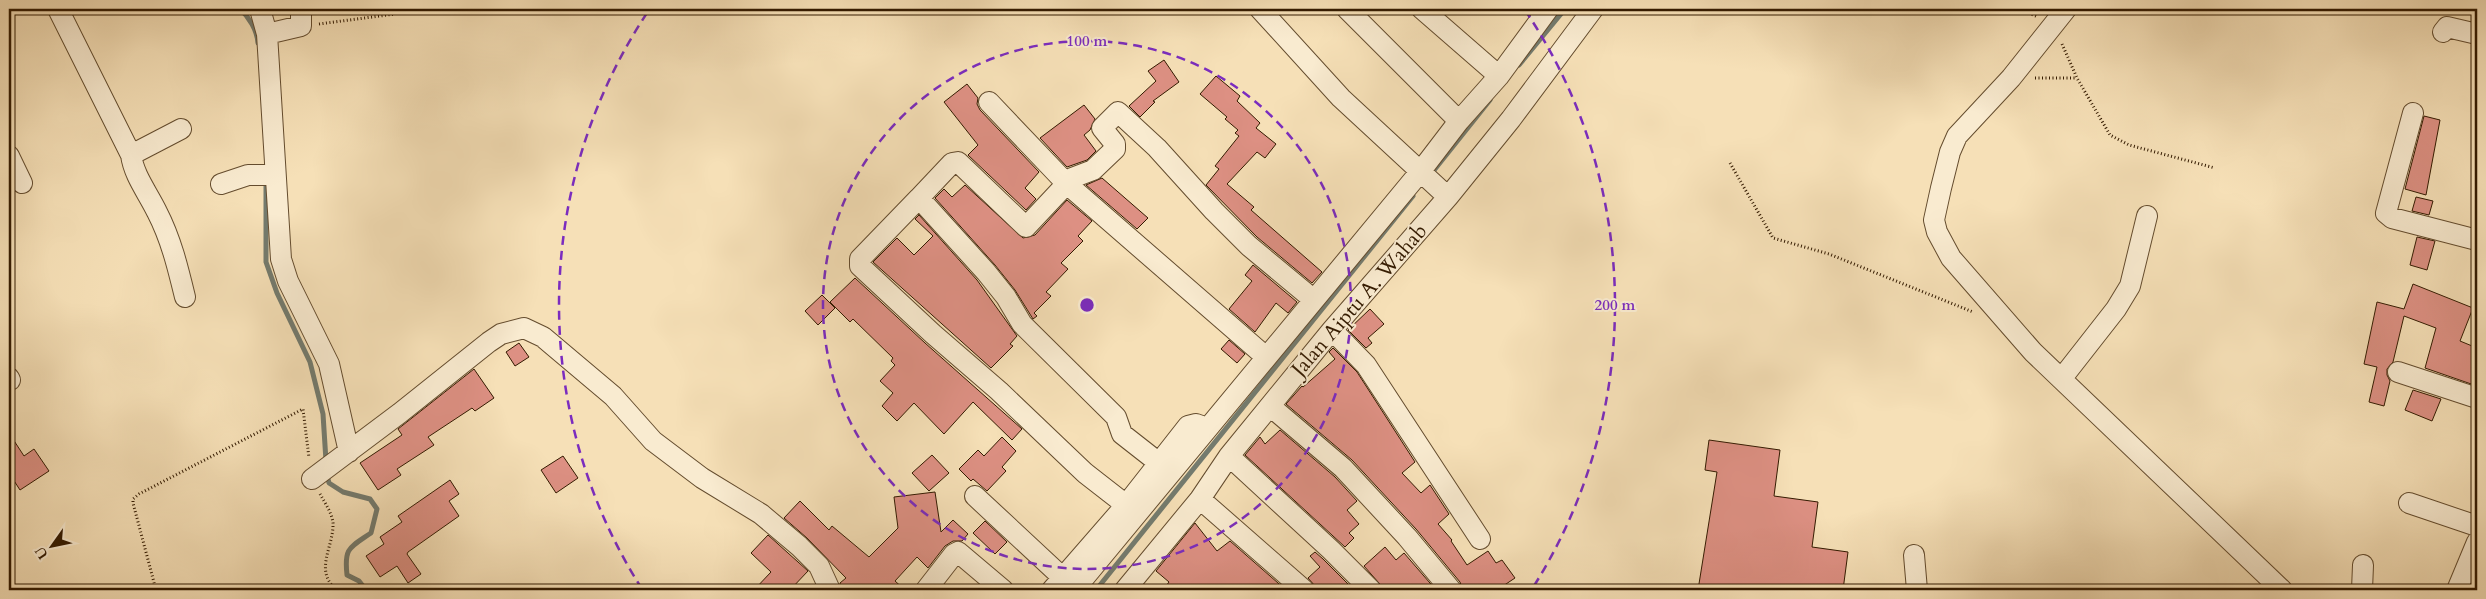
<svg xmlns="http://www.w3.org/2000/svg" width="2486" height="599" viewBox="0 0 2486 599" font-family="Cardo,serif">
<rect width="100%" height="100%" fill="#f6e0b7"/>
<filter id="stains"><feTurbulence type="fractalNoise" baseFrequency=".004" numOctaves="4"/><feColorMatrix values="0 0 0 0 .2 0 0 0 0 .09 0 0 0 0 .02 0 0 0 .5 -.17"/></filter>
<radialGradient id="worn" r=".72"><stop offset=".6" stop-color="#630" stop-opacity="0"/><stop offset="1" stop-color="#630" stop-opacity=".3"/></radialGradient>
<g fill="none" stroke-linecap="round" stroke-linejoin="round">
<path stroke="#747b6e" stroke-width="5" d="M240,9C249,17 257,30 258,43
M1519,65L1565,9
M1431,174L1490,100
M266,178V262L277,293L310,362L323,414L326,461
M327,475L329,483L343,492L370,499L377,509L371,533C349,548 344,548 347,575L359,581L366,590
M1096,590L1413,196"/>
</g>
<path fill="#dd9083" stroke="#331a00" d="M1164,60L1179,82L1153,101L1155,102L1140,117L1129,106L1156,81L1148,71Z
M1216,76L1240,96L1237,101L1260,123L1256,128L1276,144L1265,158L1257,152L1227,184L1254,207L1251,210L1322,272L1312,283L1257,237L1206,185L1219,169L1215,166L1239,136L1235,133L1238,130L1225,119L1227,117L1200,94Z
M967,84L978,98L977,104L980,110L1039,172L1025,188L1036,199L1026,210L968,155L978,145L944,102Z
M1084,105L1095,119L1090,130L1084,135L1096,151L1087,160L1067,167L1040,138Z
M2424,116L2440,120L2426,195L2405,189Z
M1102,178L1148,218L1137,229L1086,185Z
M965,185L1023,238L1035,235L1067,200L1092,221L1078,236L1083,241L1061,263L1068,269L1046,292L1051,296L1034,313L1037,316L1033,319L1015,290L995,265L935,198L944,189L952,197Z
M2416,197L2433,201L2429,215L2412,211Z
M919,215L977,280L1017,336L1010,344L1013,346L991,368L873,262L897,238L914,255L933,236L915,219Z
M2417,237L2435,241L2427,270L2410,265Z
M1253,265L1297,302L1288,313L1276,303L1255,332L1229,309L1252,281L1245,275Z
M855,278L925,343L1022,429L1012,440L973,402L944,434L914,403L897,421L882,406L893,393L880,381L895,365L891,361L893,358L853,319L850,322L830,302Z
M2413,284L2473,308L2460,341L2477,348V386L2425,368L2436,328L2404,316L2393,362L2387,369V375L2390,381L2384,406L2369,402L2377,367L2364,364L2377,302L2404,309Z
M822,295L835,308L818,325L805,311Z
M1370,309L1384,324L1368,338L1372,343L1366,348L1348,330Z
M1229,340L1245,354L1237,363L1221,349Z
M519,343L529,357L515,366L506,352Z
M1333,348L1357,372L1415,462L1402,473L1421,493L1430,485L1449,514L1438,524L1452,540L1451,541L1467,565L1488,551L1496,563L1502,560L1515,578L1497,590H1463L1460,582L1416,529L1352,460L1286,404L1302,386L1303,387L1335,359L1329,352Z
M474,369L494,398L475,411L472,408L428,437L434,445L397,469L401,475L378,490L360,463L402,435L398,429Z
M2413,390L2441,399L2432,421L2405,410Z
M1280,430L1335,477L1357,501L1347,510L1359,524L1349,533L1354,538L1345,547L1245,455L1260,437L1265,444Z
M9,433L24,456L34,449L49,471L20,490L9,473Z
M1002,437L1016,451L1002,467L1006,471L987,491L973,479L971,481L959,469L978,450L984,456Z
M1709,440L1780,450L1774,496L1818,502L1812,547L1848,552L1843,590H1698L1717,472L1705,470Z
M932,455L949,473L929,491L912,473Z
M563,456L578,478L556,493L541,470Z
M450,480L459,494L449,501L459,516L408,552L407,554L421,574L408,583L397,566L380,577L366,556L384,544L380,537L402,522L398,516Z
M935,492L941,532L953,520L968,534L962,541H953L945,546L928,568L917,557L895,581L905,590H842L840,583L846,578L807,538L784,518L800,501L829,530L832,526L869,557L898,528L894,497Z
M985,521L1007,542L995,554L973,533Z
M1195,523L1217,551L1230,541L1286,590H1163L1169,582L1156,571Z
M768,535L808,571L790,590H754L771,572L751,553Z
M1385,547L1396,560L1404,553L1436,590H1385L1364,566Z
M1315,552L1323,559L1351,587L1348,590H1316L1315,586L1308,578L1320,567L1310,556Z"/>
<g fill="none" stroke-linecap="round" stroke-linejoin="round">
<defs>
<path id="minor" d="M58,9L131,155L181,129
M260,9L267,34L281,259L288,281L329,364L349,452
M1260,9L1341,98L1448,197
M1347,9L1459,121
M1422,9L1499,76
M2066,9L2011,78L1957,136L1950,152L1941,188L1934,220L1937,232L1951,258L2033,352L2282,590
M2443,32L2447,27L2477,34
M267,34L301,26V9
M989,102L1067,184L1266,357
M2413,113L2386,213L2392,218L2477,240
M131,155C134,176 148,193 157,212C171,239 178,268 185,297
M9,156L22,183
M221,184L248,175H274
M919,198L860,259V266L933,334L999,391L1085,473L1126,505
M1332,330L1366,365L1480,539
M2398,372L2477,398
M9,378L10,380
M2062,378L2116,309L2130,286L2147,216
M1270,406L1343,468L1407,537L1451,590
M1229,456L1331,550L1371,590
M1159,463L1122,434L1116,417L1022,324L1006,297L986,272L919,198L952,163L958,162L1026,227L1072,178L1093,170L1115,149V144L1102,128L1118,112L1157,148L1214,211L1249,246L1314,300
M312,479L400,413L489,342L501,334L524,328L543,337L613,396L653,441L702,478L761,514L799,546L819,566L830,590
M975,496L1062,577
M1200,499L1304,590
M2409,503L2477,526
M1914,555L1917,590
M926,590L954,554L958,552L1003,590
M1052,590L1126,505L1188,426L1196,424L1207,428
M1074,590L1420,172L1459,121L1499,76L1548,9
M1125,590L1200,499L1229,456L1332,330L1448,197L1511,119L1593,9
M2362,590L2363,565
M2457,590L2477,542"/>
</defs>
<use href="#minor" stroke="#644c2e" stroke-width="22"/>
<path stroke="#331a00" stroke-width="3" stroke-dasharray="1 2.5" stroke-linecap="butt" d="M2019,9L2038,17
M319,24L395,14
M2062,44L2077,78L2110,135L2129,145L2215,168
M2035,78H2077
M1730,163L1773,238L1829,254L1973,312
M320,494C325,503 332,513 333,523C334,547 313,571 337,590
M156,590L133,503V499L139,494L303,409L309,458"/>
<use href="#minor" stroke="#f9ebd0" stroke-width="20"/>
</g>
<g fill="none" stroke="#7b2cbf" stroke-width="2.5" stroke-dasharray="9 6">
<circle cx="1087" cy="305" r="264"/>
<path d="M642 589A528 528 0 0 1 649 10M1525 10A528 528 0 0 1 1532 589"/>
</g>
<g text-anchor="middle" stroke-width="4" stroke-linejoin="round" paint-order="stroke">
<g font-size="21" fill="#331a00" stroke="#f9ebd0">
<text transform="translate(1359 300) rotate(-49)" y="7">Jalan Aiptu A. Wahab</text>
</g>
</g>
<circle cx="1087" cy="305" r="8" fill="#7b2cbf" stroke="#f9ebd0" stroke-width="2.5"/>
<g font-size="15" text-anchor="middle" font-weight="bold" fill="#7b2cbf" stroke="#f9ebd0" stroke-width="4" stroke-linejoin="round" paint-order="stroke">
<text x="1087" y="46">100 m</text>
<text x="1615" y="310">200 m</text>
</g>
<rect width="2486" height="599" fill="none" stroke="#f6e0b7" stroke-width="30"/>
<rect x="10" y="10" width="2466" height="579" fill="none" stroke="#331a00" stroke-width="2.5"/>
<rect x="15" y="15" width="2456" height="569" fill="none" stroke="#331a00"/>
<g transform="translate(52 546) rotate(237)" stroke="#f9ebd0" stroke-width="4" paint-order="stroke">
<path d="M0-4L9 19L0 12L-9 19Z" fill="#331a00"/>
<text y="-8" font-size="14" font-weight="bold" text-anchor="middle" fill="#331a00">U</text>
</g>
<rect width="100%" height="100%" filter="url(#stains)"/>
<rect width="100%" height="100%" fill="url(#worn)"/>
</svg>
